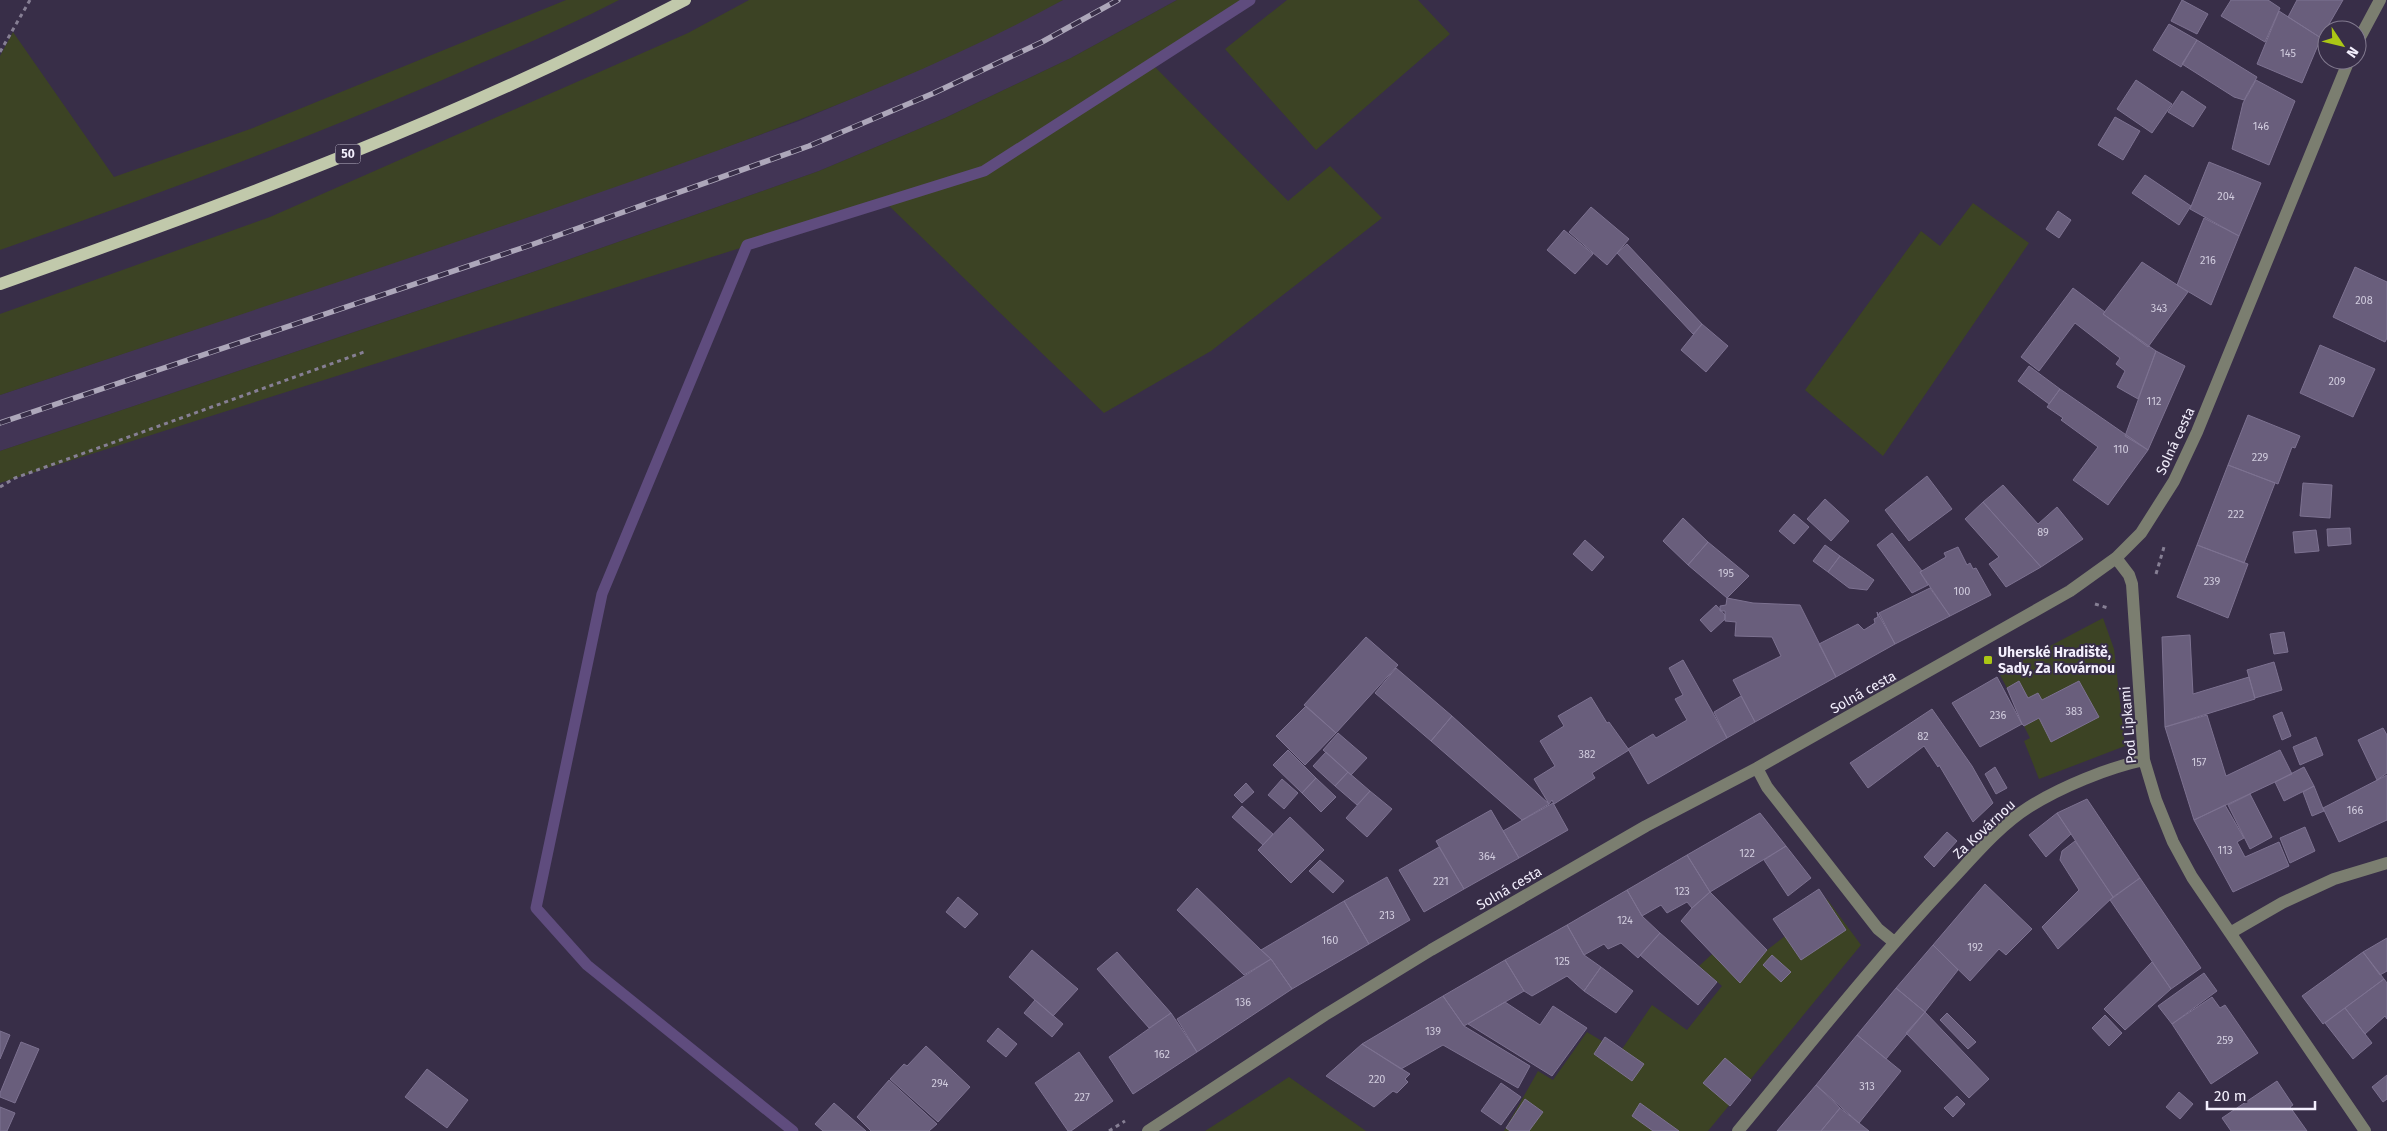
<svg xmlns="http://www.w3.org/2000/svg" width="2387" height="1131" viewBox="0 0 2387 1131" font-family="'Fira Sans',sans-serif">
<rect width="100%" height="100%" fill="#382e48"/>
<path fill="#423555" d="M1063,0H1177L1071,58L945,118L819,171L536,271L0,451V395L519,220L799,121L923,68Z"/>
<path fill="#3c4324" d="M566,0H619C561,30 500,55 440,81C296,143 148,198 0,250V56L13,32L114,177L253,128Z
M749,0H1063C909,84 743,142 578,200C386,267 193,330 0,395V314L270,217L688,33Z
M1177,0H1250L1152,64L1288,201L1330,166L1382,218L1211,351L1104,413L885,202L0,483V451L536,271L819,171L945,118L1071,58Z
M1287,0H1418L1450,34L1316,150L1225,49Z
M1973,203L2029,243L1883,456L1805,390L1921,231L1940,246Z
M2103,618L2114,649L2125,746L2039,779L2024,741L2030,738L2024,726L2039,718L2052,742L2098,717L2079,681L2042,700L2028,698L2019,681L2007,688L1999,673Z
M1827,899L1861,945L1708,1131H1504L1538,1071L1553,1080L1587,1032L1620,1052L1652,1005L1687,1030L1722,986L1699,966L1743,926L1767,950L1807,919Z
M1289,1077L1366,1131H1205Z"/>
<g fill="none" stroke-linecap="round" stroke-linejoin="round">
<path stroke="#5f4c7e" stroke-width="11" d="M793,1131L587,965L536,908L602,594L747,245L984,171L1250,0"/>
</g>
<path fill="#695e7c" stroke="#7d7291" d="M2182,0L2208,14L2197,34L2171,21Z
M2231,0H2268L2280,8L2265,42L2221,16Z
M2297,0H2343L2321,38L2288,17Z
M2279,11L2321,38L2302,83L2257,64Z
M2169,24L2197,40L2181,67L2153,50Z
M2197,40L2257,77L2244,100L2234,97L2182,64Z
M2136,80L2172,104L2152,133L2117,109Z
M2256,80L2295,101L2269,165L2232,149L2243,103Z
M2182,91L2206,107L2193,127L2168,112Z
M2115,117L2140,131L2123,160L2098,145Z
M2209,162L2261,183L2239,236L2190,209Z
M2145,175L2191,206L2179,225L2132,193Z
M1591,207L1629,239L1607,265L1569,232Z
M2058,211L2071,220L2059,238L2046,229Z
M2204,218L2239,236L2211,305L2177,285Z
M1564,230L1593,254L1575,274L1547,250Z
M1627,244L1702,324L1693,334L1617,253Z
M2142,262L2188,292L2148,347L2103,314Z
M2355,267L2387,282V338L2385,342L2333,317Z
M2073,288L2105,312L2103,314L2156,351L2138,399L2117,387L2125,371L2116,364L2120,358L2075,323L2039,371L2021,357Z
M1702,324L1728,346L1706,372L1681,350Z
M2320,345L2375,369L2353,417L2300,393Z
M2156,351L2185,366L2148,450L2125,436Z
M2029,366L2060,389L2049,404L2018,381Z
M2060,389L2148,450L2108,505L2073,480L2098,447L2061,420L2063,418L2047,407Z
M2248,415L2300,436L2295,448L2292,447L2278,484L2228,465Z
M2228,465L2275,483L2244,563L2197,545Z
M1927,476L1952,509L1909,541L1885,510Z
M2303,483L2332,485L2330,518L2300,516Z
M2003,485L2038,524L2057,507L2083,539L2041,567L1983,502Z
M1825,499L1849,521L1831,541L1807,519Z
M1983,502L2041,567L2006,587L1989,564L1999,557L1965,519Z
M1794,514L1809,527L1794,544L1779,531Z
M1683,518L1708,542L1688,565L1663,541Z
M2350,528L2351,544L2328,546L2327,529Z
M2316,530L2319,551L2295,553L2293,532Z
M1892,533L1922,571L1920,572L1928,585L1912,593L1877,545Z
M1585,540L1604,557L1592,571L1573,554Z
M1708,542L1749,576L1727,598L1688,565Z
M1825,545L1840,556L1828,572L1813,561Z
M2197,545L2248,564L2228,618L2177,597Z
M1958,547L1967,565L1970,563L1973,569L1976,568L1991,595L1950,616L1920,572L1946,557L1944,553Z
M1840,556L1874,580L1867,590L1849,588L1828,572Z
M1930,588L1950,616L1895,644L1879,613Z
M1727,598L1753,603L1800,605L1836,677L1755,722L1733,680L1781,656L1772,637L1735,636L1736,622L1725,621V611H1720V606L1726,605Z
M1716,605L1725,615V619L1711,632L1700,620Z
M1877,612L1895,644L1836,677L1819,644L1858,624L1864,630L1875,623L1874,619L1878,617Z
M2284,632L2288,652L2274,654L2270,634Z
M2190,635L2193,694L2249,677L2255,699L2165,727L2162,637Z
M1366,637L1398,665L1336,733L1304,705Z
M1683,660L1727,738L1648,784L1628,749L1653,734L1656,738L1687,720L1675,699L1683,695L1669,668Z
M2274,662L2282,690L2255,698L2247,670Z
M1396,668L1452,716L1431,741L1375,693Z
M1997,677L2022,724L1980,747L1952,703Z
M2019,681L2028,698L2038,693L2042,700L2079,681L2099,717L2051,742L2039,718L2024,726L2022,724L2007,688Z
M1741,696L1755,722L1727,738L1714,712Z
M1591,697L1607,723L1609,722L1629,750L1592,773L1595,778L1554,804L1552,800L1549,804L1534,779L1555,766L1540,741L1564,726L1558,716Z
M1306,706L1336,733L1305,765L1276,736Z
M1932,709L1972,766L1993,803L1973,822L1939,765L1938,767L1924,746L1868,788L1850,763Z
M2282,712L2291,736L2282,740L2273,716Z
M2207,715L2226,776L2280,750L2292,774L2194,820L2165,727Z
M1452,716L1549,804L1522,820L1431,741Z
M2383,728L2387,735V773L2377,780L2358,740Z
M1338,733L1367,758L1351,775L1323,750Z
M2316,737L2323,755L2300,765L2293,747Z
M1288,750L1316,778L1302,793L1273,765Z
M1326,752L1348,772L1335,786L1313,766Z
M1995,767L2007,788L1996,794L1985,774Z
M2304,767L2314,786L2284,801L2275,782Z
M1348,772L1370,791L1357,805L1335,786Z
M2387,775V820L2339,842L2323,808Z
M1316,778L1336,797L1321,812L1302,793Z
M1282,779L1298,793L1284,809L1268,795Z
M1246,783L1254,792L1242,803L1234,795Z
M2314,786L2324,811L2312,816L2303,792Z
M1370,791L1392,809L1367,837L1346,818Z
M2250,794L2272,837L2250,849L2228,805Z
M2087,799L2140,878L2113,897L2057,813Z
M1553,803L1568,830L1519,858L1503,831Z
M2225,805L2244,838L2237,842L2245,857L2279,842L2289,866L2233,892L2194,820Z
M1242,806L1273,834L1263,845L1232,817Z
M1491,810L1519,858L1464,889L1436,841Z
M1760,813L1786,846L1710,892L1687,855Z
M2057,813L2071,834L2046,857L2029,835Z
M1290,817L1324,850L1291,883L1258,850Z
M2305,827L2315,851L2290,863L2280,838Z
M1947,832L1957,841L1934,867L1924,857Z
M2075,841L2113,897L2058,949L2042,927L2079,890L2060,860L2062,851Z
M1786,846L1811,878L1788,896L1764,860Z
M1439,847L1464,889L1424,912L1399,870Z
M1687,855L1710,892L1692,908L1687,902L1667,913L1661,905L1642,916L1627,890Z
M1320,860L1344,881L1333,893L1309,871Z
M1387,877L1410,920L1369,944L1344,901Z
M2140,878L2201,968L2171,989L2110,900Z
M1985,884L2032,929L2006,955L1999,949L1970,981L1933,945Z
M1197,888L1261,950L1271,959L1244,975L1177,910Z
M1819,889L1846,930L1801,960L1773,919Z
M1627,890L1642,916L1660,933L1638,958L1621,943L1608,949L1604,944L1584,955L1567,925Z
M1710,892L1767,950L1740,983L1681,921L1692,908Z
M958,897L978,914L965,928L946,912Z
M1344,901L1369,944L1292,989L1271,959L1261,950Z
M1567,925L1584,955L1601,967L1584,991L1567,976L1532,996L1524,991L1505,960Z
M1660,933L1717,982L1698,1005L1640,955Z
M2387,938V971L2380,975L2363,952Z
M1933,945L1958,970L1925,1012L1896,988Z
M1032,950L1078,989L1053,1016L1009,977Z
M1117,952L1171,1013L1149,1028L1097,969Z
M2363,952L2384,979L2323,1024L2302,996Z
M1772,955L1791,972L1781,982L1763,965Z
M1271,959L1292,989L1197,1052L1177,1019Z
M1505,960L1524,991L1464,1026L1443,996Z
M2152,962L2171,989L2125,1030L2104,1009Z
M1601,967L1633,991L1616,1013L1584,991Z
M2204,973L2217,991L2172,1024L2158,1006Z
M2384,979L2387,983V1019L2385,1016L2365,1034L2345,1008Z
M1896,988L1925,1012L1886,1059L1857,1035Z
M1443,996L1464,1026L1530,1066L1518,1088L1443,1045L1401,1069L1362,1044Z
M2212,997L2220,1008L2225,1005L2258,1053L2211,1084L2172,1024Z
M1035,1000L1063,1024L1052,1037L1024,1013Z
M1505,1002L1540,1025L1553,1006L1587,1028L1552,1076L1468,1024Z
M2345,1008L2372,1043L2353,1059L2325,1023Z
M1925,1012L1989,1079L1969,1098L1906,1033Z
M1171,1013L1197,1052L1133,1094L1109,1057Z
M1947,1013L1976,1042L1968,1049L1940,1020Z
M2105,1015L2122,1033L2109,1046L2092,1028Z
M998,1028L1017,1044L1006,1057L987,1041Z
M0,1031L10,1035L0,1059Z
M1857,1035L1901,1071L1859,1123L1816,1085Z
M1605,1037L1644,1064L1632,1081L1594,1054Z
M21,1042L39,1049L15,1103L0,1097V1093Z
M1362,1044L1410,1074L1405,1079L1408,1082L1397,1093L1393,1091L1374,1107L1326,1076Z
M926,1046L970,1087L938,1122L890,1079L904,1064L907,1066Z
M1079,1052L1113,1101L1071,1131H1068L1035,1083Z
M1725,1058L1751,1080L1730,1106L1703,1083Z
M427,1069L468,1100L447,1128L405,1097Z
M2387,1075V1099L2383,1102L2372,1087Z
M889,1080L937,1124L929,1131H871L857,1117Z
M2277,1081L2293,1105L2290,1107L2307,1131H2231L2222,1118Z
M1501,1083L1521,1097L1501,1125L1481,1111Z
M1816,1085L1840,1108L1821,1131H1777Z
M2179,1092L2193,1104L2180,1119L2166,1107Z
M1957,1096L1965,1104L1953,1117L1944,1108Z
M1525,1099L1543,1112L1529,1131H1510L1506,1128Z
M834,1103L866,1131H823L815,1124Z
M1640,1103L1679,1131H1653L1632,1116Z
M0,1107L15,1113L7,1131H0Z
M1840,1108L1859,1123L1869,1131H1821Z"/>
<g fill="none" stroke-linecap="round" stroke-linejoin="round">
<path stroke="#867f94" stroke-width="3" stroke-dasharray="4 4" stroke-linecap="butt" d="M0,52L30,0
M0,487L15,478L364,352
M2156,574L2164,547
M2095,604L2108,608
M1109,1131L1125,1121"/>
<path stroke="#7b7e70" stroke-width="12" d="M2357,43L2380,0
M2116,558L2129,575L2132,584L2144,760L2156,800L2173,842L2192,877L2365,1131
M1757,768L1767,787L1878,929L1894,942
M2230,933L2282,903L2334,879L2387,863
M1148,1131L1325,1015L1431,950L1646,826L1757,768L2070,591L2116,558L2141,533L2174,481L2197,432L2349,60
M1738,1131C1806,1049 1871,966 1944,888C1971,860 1996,828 2029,807C2061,787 2107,768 2144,760"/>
<path stroke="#c1c9ab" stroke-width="12" d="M0,284C233,202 465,115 685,0"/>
<defs>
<path id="rail" d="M0,423L528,246L809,146L934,93L1042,42L1118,0"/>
</defs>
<use href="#rail" stroke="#ada7ba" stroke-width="5.5"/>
<use href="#rail" stroke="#382e48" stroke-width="4" stroke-dasharray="11" stroke-linecap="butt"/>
</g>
<rect fill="#abc615" stroke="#382e48" stroke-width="2" x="1983" y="655" width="10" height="10" rx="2.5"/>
<g text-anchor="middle" stroke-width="4" stroke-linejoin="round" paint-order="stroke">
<g font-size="11" fill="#d0cbdd">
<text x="2288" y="57">145</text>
<text x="2261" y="130">146</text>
<text x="2226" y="200">204</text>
<text x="2208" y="264">216</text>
<text x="2364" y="304">208</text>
<text x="2159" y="312">343</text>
<text x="2337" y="385">209</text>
<text x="2154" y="405">112</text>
<text x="2121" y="453">110</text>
<text x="2260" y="461">229</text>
<text x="2236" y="518">222</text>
<text x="2043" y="536">89</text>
<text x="1726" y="577">195</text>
<text x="2212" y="585">239</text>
<text x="1962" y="595">100</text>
<text x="2074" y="715">383</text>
<text x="1998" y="719">236</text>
<text x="1923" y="740">82</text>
<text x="1587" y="758">382</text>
<text x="2199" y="766">157</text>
<text x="2355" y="814">166</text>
<text x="2225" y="854">113</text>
<text x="1747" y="857">122</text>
<text x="1487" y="860">364</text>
<text x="1441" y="885">221</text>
<text x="1682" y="895">123</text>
<text x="1387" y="919">213</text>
<text x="1625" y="924">124</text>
<text x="1330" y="944">160</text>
<text x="1975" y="951">192</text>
<text x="1562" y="965">125</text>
<text x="1243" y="1006">136</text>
<text x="1433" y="1035">139</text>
<text x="2225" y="1044">259</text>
<text x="1162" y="1058">162</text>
<text x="1377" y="1083">220</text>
<text x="940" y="1087">294</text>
<text x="1867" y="1090">313</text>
<text x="1082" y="1101">227</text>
</g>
<rect fill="#382e48" stroke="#bbb5c7" stroke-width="1" x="335.5" y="144.5" width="25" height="19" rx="4"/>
<g font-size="12" font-weight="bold" fill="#f3effd">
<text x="348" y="158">50</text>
</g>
<g font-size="14" fill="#f3effd" stroke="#382e48">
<text transform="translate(2175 441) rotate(-65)" y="5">Solná cesta</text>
<text transform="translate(1863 692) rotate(-29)" y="5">Solná cesta</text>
<text transform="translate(2128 725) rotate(-95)" y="5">Pod Lipkami</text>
<text transform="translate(1984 829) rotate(-43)" y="5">Za Kovárnou</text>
<text transform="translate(1509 888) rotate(-30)" y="5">Solná cesta</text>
</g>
<g font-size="14" font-weight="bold" fill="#f3effd" stroke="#382e48" text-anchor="start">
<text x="1998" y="657">Uherské Hradiště,<tspan x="1998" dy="16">Sady, Za Kovárnou</tspan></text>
</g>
</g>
<g transform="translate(2342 45) rotate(125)"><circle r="24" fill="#382e48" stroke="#837b90"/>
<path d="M0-4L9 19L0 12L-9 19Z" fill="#abc615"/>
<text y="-8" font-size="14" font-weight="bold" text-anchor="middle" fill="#f3effd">N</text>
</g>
<path d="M2207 1101v8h108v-8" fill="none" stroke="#f3effd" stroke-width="2.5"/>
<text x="2214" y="1101" font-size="15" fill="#f3effd" stroke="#382e48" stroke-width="4" paint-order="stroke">20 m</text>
</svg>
